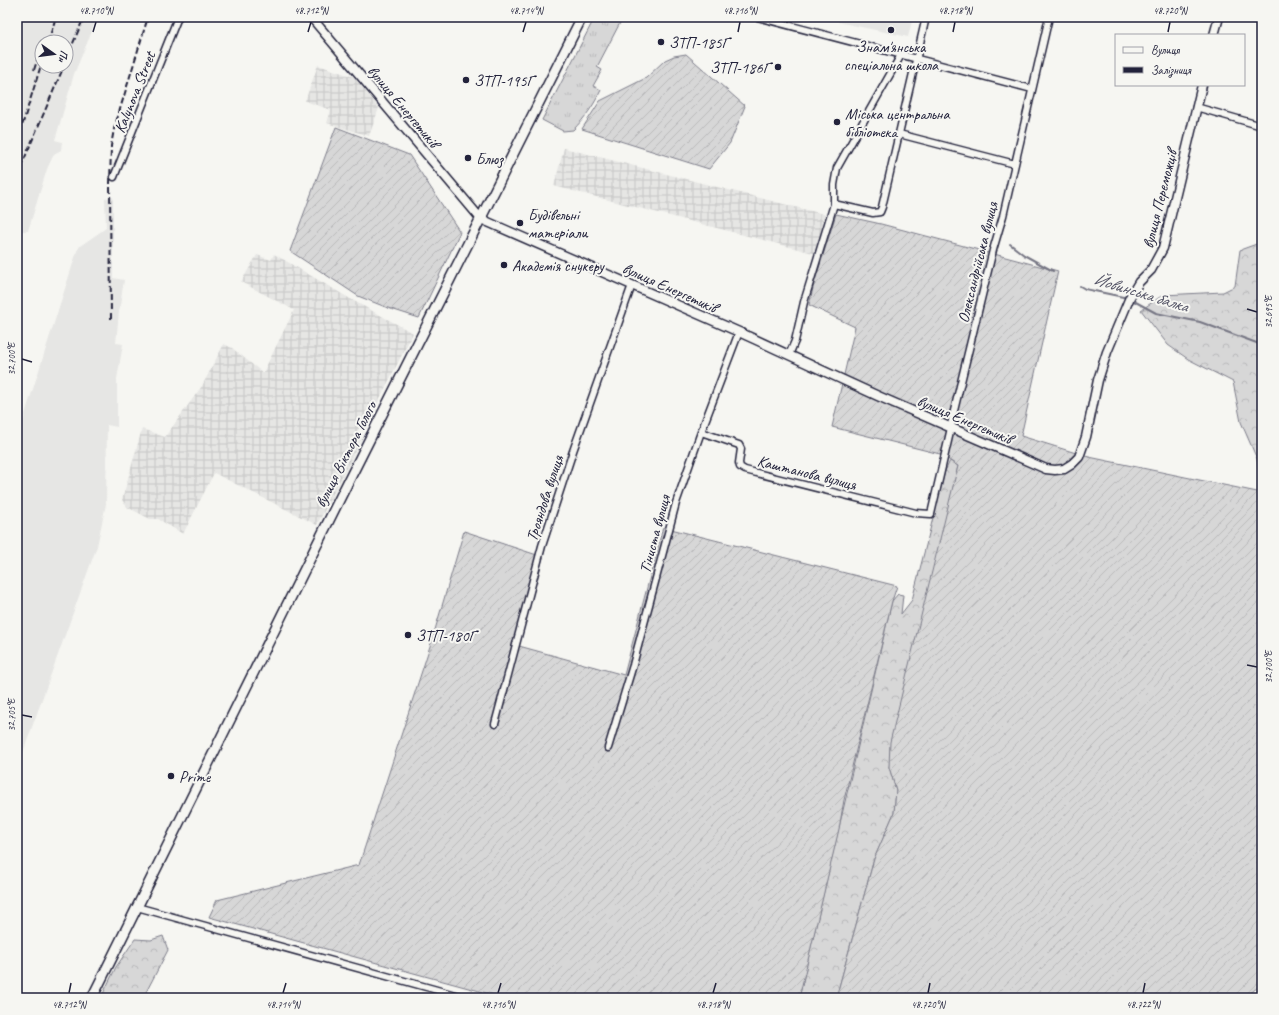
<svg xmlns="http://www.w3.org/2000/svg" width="1279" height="1015" viewBox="0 0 1279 1015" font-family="Caveat,sans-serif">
<defs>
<pattern id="industrial-grid" width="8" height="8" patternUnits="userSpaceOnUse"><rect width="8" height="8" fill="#e6e6e4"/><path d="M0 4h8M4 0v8" fill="none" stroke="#c5c5c4"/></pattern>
<pattern id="grass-tufts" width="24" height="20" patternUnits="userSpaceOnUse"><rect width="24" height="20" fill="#d7d7d7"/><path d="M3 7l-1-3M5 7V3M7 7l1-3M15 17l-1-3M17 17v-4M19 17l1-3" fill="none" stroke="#b8b8b9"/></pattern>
<pattern id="forest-crowns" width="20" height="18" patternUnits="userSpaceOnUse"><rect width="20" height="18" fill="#d7d7d7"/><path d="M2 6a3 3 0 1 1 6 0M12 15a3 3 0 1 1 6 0" fill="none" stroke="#b8b8b9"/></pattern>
<pattern id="garden-furrows" width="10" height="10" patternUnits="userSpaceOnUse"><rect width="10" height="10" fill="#d7d7d7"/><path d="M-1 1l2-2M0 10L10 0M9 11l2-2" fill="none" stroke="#b8b8b9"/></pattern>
</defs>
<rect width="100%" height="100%" fill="#f6f6f2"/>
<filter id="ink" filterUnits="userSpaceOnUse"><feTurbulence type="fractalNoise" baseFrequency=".025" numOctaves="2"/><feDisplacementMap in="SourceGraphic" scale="8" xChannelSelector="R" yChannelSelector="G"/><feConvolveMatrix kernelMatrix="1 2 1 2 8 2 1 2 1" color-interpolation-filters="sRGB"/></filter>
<g filter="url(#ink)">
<path fill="#e6e6e4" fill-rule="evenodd" d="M24,17H98L74,74L58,130L55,140L62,142L61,150L54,154L47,169L28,231H17V39ZM42,42H66V66H42Z
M839,17H913L908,37L838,22Z
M113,197V278L124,280L119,312L116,343L123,344L117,379V427L107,425L106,504L97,546L17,769V439L77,251L80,246L106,228L105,198Z"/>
<path fill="url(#industrial-grid)" d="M318,65L354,77L379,108L369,136L327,123L331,110L305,101Z
M564,148L827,215L817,254L554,186Z
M274,254L354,301L413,333L369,420L364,418L356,435L362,438L317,525L214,473L183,534L158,519H150L127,507L122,500L142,429L165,437L202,386L224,344L232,348L263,373L294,310L241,282L257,255L271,260Z"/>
<path fill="url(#grass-tufts)" stroke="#7c7c89" d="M595,17H619L622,19L597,67L602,70L593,86L601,90C594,105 585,118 573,130L563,131L542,120Z"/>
<path fill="url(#forest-crowns)" stroke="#7c7c89" d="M1262,242V493L1257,459L1241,422L1233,382L1188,359L1168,345L1141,310L1163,295L1223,292L1235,286L1240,250Z
M950,461L958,466L889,767L896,790L894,813L874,859L836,998H799L892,601L898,594L903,595L901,614L912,600L945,471Z
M163,936L168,950L143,998H101L116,967L135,939L151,940Z"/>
<path fill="url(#garden-furrows)" stroke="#7c7c89" d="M686,54L745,106L730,143L709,169L582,129L600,101L646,78L665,60L674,56Z
M336,127L409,155L460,232L419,318L388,308L358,296L290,251Z
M836,214L881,224L1058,271L1021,436L1089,457L1262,493V984L1244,998H836L874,859L894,813L896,790L889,767L890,742L958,466L940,454L832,427L855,327L809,305L814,284Z
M663,527L897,586L892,601L844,800L839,829L799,998H505L209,917L217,900L359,865L432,640L464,531L543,557L519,646L624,675Z"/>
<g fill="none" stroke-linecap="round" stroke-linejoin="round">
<path stroke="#757583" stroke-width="2" d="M1010,244L1024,255L1053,271
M1080,286L1085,289L1128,298
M1132,300L1156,313L1200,322L1262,345"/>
<defs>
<path id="street" d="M757,17L1032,89
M1196,107L1262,126
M899,134L1015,164
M114,177L178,17
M834,204L873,213L880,212L882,207L926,17
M789,355L795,341L804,302L834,204V185L837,168L901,55
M701,432L739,445L741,449L739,463L740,467L745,470L916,513L931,514L951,428L952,419L993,250L1003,216L1049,17
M495,724L542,546L573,451L632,285
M608,748L633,665L676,503L701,432L739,332
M137,907L466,998"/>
<path id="secondary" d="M311,17L481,219L739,332L878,396L1046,469L1055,470L1064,469L1072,464L1079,457L1086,437L1098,380L1107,352L1130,297L1139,282L1151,270L1163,248L1202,85
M1214,35L1219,17"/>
<path id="primary" d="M92,998L344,490L582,17"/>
</defs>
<use href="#street" stroke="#22223b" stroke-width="9"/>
<use href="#secondary" stroke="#22223b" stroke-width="11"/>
<use href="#primary" stroke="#22223b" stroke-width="12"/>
<use href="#street" stroke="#f6f6f2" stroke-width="6"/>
<use href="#secondary" stroke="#f6f6f2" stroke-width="8"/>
<use href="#primary" stroke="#f6f6f2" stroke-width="9"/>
<path stroke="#22223b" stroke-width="2" stroke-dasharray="6 3" stroke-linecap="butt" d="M48,42L56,17
M66,60L84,17
M34,70L42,45
M17,142L42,62
M17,176L64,66
M111,319L110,184L111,146L114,129L148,17"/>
</g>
</g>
<path fill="none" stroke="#22223b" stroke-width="1.5" d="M93,32L96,22M308,32L311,22M523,32L526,22M738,32L740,22M953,32L955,22M1168,32L1170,22M1247,309L1257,312M22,359L32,362M1247,665L1257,667M22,715L32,717M69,993L71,983M283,993L286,983M498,993L501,983M713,993L716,983M928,993L930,983M1143,993L1145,983"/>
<g fill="#22223b" stroke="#f6f6f2" stroke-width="1.5">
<circle cx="891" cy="30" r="4"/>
<circle cx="661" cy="42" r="4"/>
<circle cx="778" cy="67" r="4"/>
<circle cx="466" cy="80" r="4"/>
<circle cx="837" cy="122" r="4"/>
<circle cx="468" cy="158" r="4"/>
<circle cx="520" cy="223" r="4"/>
<circle cx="504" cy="265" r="4"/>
<circle cx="408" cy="635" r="4"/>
<circle cx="171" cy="776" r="4"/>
</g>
<g text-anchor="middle" stroke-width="4" stroke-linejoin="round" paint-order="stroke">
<g font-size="16" fill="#22223b" stroke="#f6f6f2" text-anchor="start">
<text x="669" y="48">ЗТП-185Г</text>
<text x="891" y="52" text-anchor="middle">Знам'янська<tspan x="891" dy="18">спеціальна школа</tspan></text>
<text x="770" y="73" text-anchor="end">ЗТП-186Г</text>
<text x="474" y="86">ЗТП-195Г</text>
<text x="845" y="119">Міська центральна<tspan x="845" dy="18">бібліотека</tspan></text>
<text x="476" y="164">Блюз</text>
<text x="528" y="220">Будівельні<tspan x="528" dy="18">матеріали</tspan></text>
<text x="512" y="271">Академія снукеру</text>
<text x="416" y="641">ЗТП-180Г</text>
<text x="179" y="782">Prime</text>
</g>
<g font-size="16" fill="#22223b" stroke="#f6f6f2">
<text transform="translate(134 92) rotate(-68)" y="6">Kalynova Street</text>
<text transform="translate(404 106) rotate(50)" y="6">вулиця Енергетиків</text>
<text transform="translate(1159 199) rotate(-76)" y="6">вулиця Переможців</text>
<text transform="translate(977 262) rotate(-76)" y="6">Олександрійська вулиця</text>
<text transform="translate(670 287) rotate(24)" y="6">вулиця Енергетиків</text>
<text transform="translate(965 419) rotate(23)" y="6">вулиця Енергетиків</text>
<text transform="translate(345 454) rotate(-63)" y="6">вулиця Віктора Голого</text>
<text transform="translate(807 472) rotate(14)" y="6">Каштанова вулиця</text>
<text transform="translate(544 498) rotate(-72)" y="6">Трояндова вулиця</text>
<text transform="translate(654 534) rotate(-75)" y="6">Тіниста вулиця</text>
</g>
<g font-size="17" font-style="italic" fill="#535365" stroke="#f6f6f2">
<text transform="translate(1141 292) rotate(17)" y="6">Йовинська балка</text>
</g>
</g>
<rect width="1279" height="1015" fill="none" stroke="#f6f6f2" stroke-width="44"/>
<rect x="1115" y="34" width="130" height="52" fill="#f6f6f2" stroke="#a1a1a9"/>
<rect x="1123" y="47" width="20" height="6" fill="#f6f6f2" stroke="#a1a1a9"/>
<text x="1151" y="54" font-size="12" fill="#22223b">Вулиця</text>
<rect x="1123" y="67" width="20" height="6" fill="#22223b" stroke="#a1a1a9"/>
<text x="1151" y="74" font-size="12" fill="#22223b">Залізниця</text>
<g transform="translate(54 54) rotate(104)"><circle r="19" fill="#f6f6f2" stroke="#a1a1a9"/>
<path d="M0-3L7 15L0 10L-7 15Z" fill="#22223b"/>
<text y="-6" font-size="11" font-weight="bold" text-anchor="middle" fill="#22223b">Пн</text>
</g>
<rect x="22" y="22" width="1235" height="971" fill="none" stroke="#22223b" stroke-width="1.5"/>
<g font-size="10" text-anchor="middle" fill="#22223b">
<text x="96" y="14">48.710°N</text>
<text x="311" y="14">48.712°N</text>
<text x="526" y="14">48.714°N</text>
<text x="740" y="14">48.716°N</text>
<text x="955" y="14">48.718°N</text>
<text x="1170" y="14">48.720°N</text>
<text transform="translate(1268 312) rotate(-90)" y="4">32.695°E</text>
<text transform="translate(11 359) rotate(-90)" y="4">32.700°E</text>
<text transform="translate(1268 667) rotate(-90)" y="4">32.700°E</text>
<text transform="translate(11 715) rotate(-90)" y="4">32.705°E</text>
<text x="69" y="1008">48.712°N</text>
<text x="283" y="1008">48.714°N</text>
<text x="498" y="1008">48.716°N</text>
<text x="713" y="1008">48.718°N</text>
<text x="928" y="1008">48.720°N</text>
<text x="1143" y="1008">48.722°N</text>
</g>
</svg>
